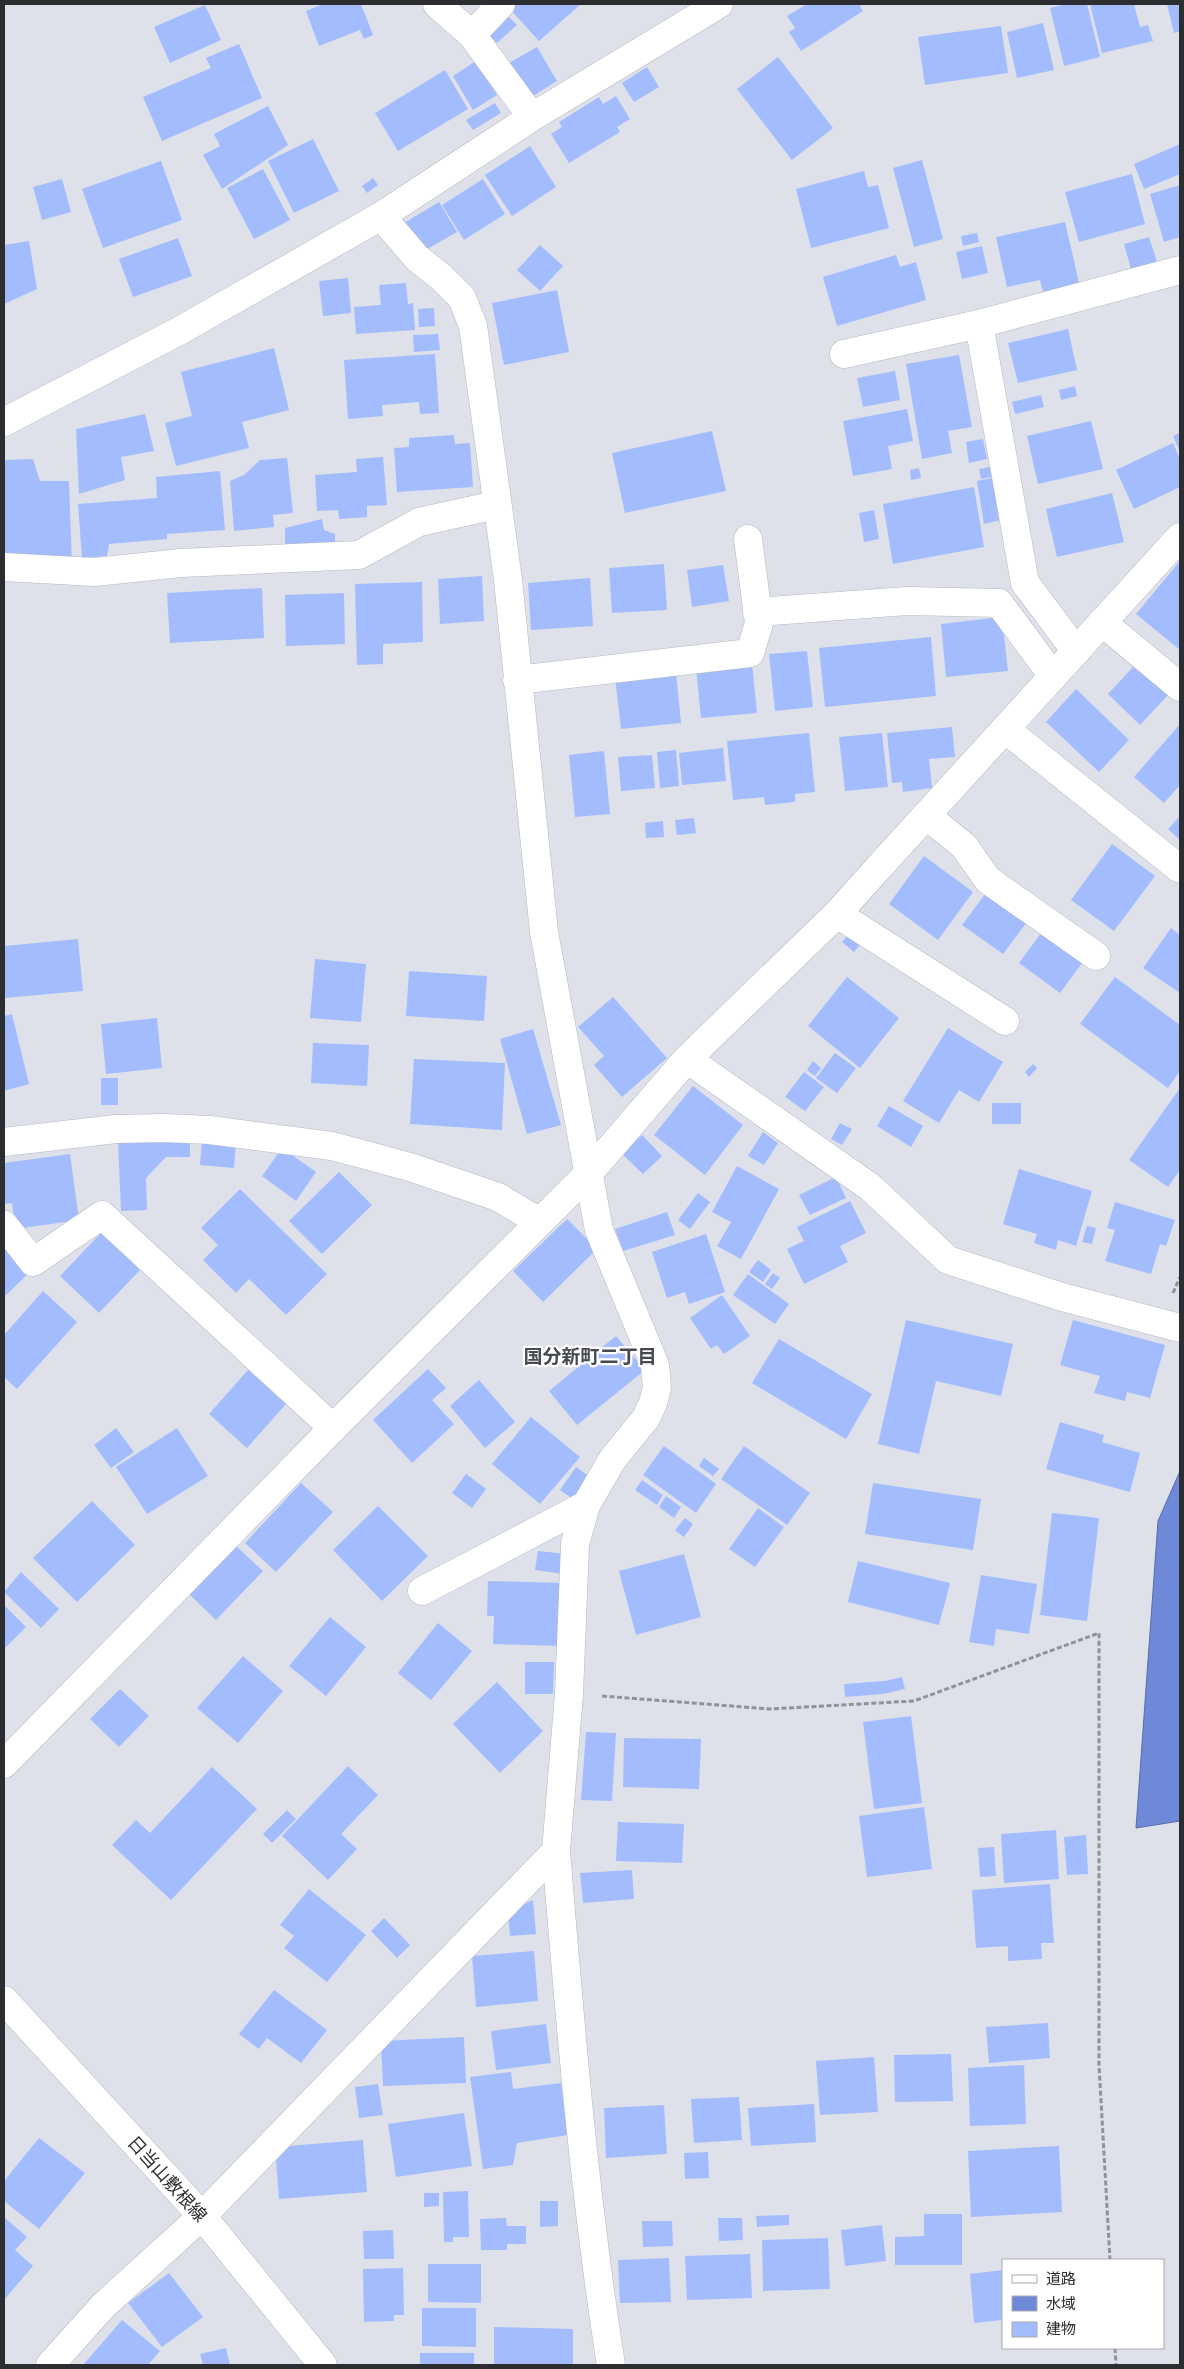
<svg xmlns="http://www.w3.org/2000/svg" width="1184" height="2369" viewBox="0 0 1184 2369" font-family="'Zilla Slab','Noto Sans JP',serif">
<rect width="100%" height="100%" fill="#dee1e9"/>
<path fill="#6e89d8" stroke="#5a6da6" d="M1180,1471V1821L1136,1828L1158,1521Z"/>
<path fill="#a3bcfd" d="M323,4H361L373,35L364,39L360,30L319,46L306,11Z
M513,4H581L539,41L509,8Z
M807,4H863L860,6L863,11L801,51L789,32L795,28L787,16Z
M1066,4H1087L1100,57L1064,66L1050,8Z
M1090,4H1134L1140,27L1148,25L1153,41L1102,53Z
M1167,4H1180V31L1174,33Z
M205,5L221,40L170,63L154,27Z
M509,17L517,25L497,43L489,35Z
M1043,23L1054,70L1017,78L1007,32Z
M1001,26L1008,73L925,85L918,37Z
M239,44L262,98L162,141L143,97L211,68L206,58Z
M537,47L557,81L528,99L507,64Z
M778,57L833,128L792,160L737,89Z
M476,61L497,95L473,110L453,76Z
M647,67L659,87L634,102L622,83Z
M445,70L468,109L398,151L375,113Z
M616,96L630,119L617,127L620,132L569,163L551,134L562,127L559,122L599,97L603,104Z
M495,103L501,113L473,130L466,120Z
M268,106L288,145L222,189L203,155L220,146L214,134Z
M313,139L339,191L294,213L268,161Z
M1180,144V174L1144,189L1134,164Z
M530,146L556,187L512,216L485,175Z
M922,160L943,239L914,247L893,168Z
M161,161L182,220L103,248L82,189Z
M263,169L290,220L254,239L227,188Z
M864,171L868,187L878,185L889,228L811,248L796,189Z
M1132,174L1145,224L1079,242L1065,192Z
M373,178L378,185L367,193L362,186Z
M62,179L71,212L42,220L33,187Z
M483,179L505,214L464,240L442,205Z
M1180,185V237L1164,242L1150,194Z
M439,202L457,232L422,252L404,223Z
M1065,222L1080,287L1044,296L1040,280L1007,287L996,237Z
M977,233L979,242L963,246L961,236Z
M1149,237L1157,262L1131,269L1124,244Z
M178,238L192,276L133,297L119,259Z
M29,241L37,289L4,304V245Z
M540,245L563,266L540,291L517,270Z
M982,246L988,273L962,279L956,252Z
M896,255L900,267L916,262L926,300L837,326L823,277Z
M348,278L351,313L323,316L319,281Z
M406,283L408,304L413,303L415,330L356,334L354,307L381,305L379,285Z
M557,290L569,352L504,365L492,303Z
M434,308L435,326L419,327L418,309Z
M1068,329L1077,370L1018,383L1008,343Z
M438,334L440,350L414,352L413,335Z
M274,348L289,410L242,422L249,448L176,466L165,423L192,416L181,372Z
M435,354L439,413L420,414L419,402L382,405L383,416L348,419L344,360Z
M959,355L972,427L948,431L952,453L922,459L906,364Z
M895,371L900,400L863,407L857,378Z
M1075,386L1077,396L1061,400L1059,390Z
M1041,395L1044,407L1015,414L1012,402Z
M907,409L913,441L888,446L892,469L853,476L843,421Z
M145,414L154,451L121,457L125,480L79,494L76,429Z
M1091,421L1103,469L1038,484L1027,436Z
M712,431L726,491L625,513L612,453Z
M1180,433V452L1173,436Z
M454,435L455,444L470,443L473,487L397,492L394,448L409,447V438Z
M983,439L987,459L969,463L966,442Z
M1173,443L1180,459V487L1134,509L1116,470Z
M383,457L387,505L367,506V517L339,519L338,510L317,511L315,475L357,472L356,459Z
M287,458L293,513L273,515L274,527L234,531L230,481L244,475L260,460Z
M33,459L40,481H69L72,566L4,561V460Z
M990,467L992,477L981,479L979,469Z
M919,468L921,478L911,480L910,470Z
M220,471L225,530L167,534V539L109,544L107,556L82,558L78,504L157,498L156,477Z
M993,478L1001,520L984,524L977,481Z
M974,487L984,547L893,564L883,504Z
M1112,493L1124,542L1057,557L1046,509Z
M874,510L879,539L864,542L859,513Z
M322,519L324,530L335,534V550L285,551V528Z
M1180,561V650L1136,614Z
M664,564L667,610L612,613L609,568Z
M723,565L729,601L692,607L687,570Z
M482,576L484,621L440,624L438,579Z
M590,578L593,626L531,630L528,583Z
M422,582L423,642L383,644V664L357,665L355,584Z
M262,588L264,638L170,643L167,593Z
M344,593L345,644L286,646L285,595Z
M1002,617L1008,671L946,677L941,624Z
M931,637L936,696L825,707L819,648Z
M807,651L813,707L775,711L769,654Z
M752,663L757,713L701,718L696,668Z
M1135,665L1168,695L1140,725L1108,694Z
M676,672L681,723L621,729L615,677Z
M1076,689L1129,740L1099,772L1046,722Z
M1180,724V785L1164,803L1134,777Z
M952,727L955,757L929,759L932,788L903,792L902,782L892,783L887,733Z
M809,733L815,792L795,794V802L765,805L764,797L733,800L727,741Z
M882,733L888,787L845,791L839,737Z
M723,748L726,781L682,785L679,753Z
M676,750L679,786L660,788L657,752Z
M604,751L610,814L575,817L569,755Z
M652,755L655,788L621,791L618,757Z
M1180,816V840L1168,829Z
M694,818L696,833L677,835L675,820Z
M663,821L664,837L646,838L645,823Z
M1112,844L1155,876L1114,931L1071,900Z
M924,856L973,892L938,940L889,904Z
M989,889L1030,918L1003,954L962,925Z
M1171,928L1180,935V993L1143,968Z
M1044,929L1085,959L1060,993L1019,963Z
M848,935L860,945L854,952L842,942Z
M78,939L83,991L4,998V946Z
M315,959L366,964L361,1022L310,1018Z
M409,971L487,976L484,1021L406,1016Z
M847,977L899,1018L860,1068L808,1026Z
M1115,977L1180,1025V1071L1168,1088L1080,1024Z
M613,997L667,1058L622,1097L594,1065L604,1056L578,1027Z
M12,1014L29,1084L4,1091V1016Z
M157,1018L162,1068L106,1074L101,1024Z
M948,1028L1003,1062L979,1102L959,1090L939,1123L903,1101Z
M533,1029L561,1125L527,1134L500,1039Z
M313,1043L369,1045L367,1086L311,1083Z
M835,1053L856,1068L837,1093L816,1078Z
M414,1059L505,1063L502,1130L410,1124Z
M813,1061L821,1068L815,1076L807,1070Z
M1033,1064L1037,1068L1029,1077L1025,1072Z
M804,1072L824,1087L805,1111L785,1097Z
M101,1078H118V1105H101Z
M693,1086L743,1125L705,1175L654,1135Z
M1180,1088V1170L1168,1187L1129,1160Z
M992,1103H1021V1124H992Z
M889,1106L923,1126L911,1147L877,1126Z
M840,1123L852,1129L842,1145L831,1139Z
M763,1132L778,1143L764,1165L748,1156Z
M642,1135L662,1156L643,1174L622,1154Z
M190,1139V1157H166L146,1178L147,1210L121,1211L118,1141Z
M202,1139L236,1142L234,1168L200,1165Z
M282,1148L316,1172L296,1201L262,1176Z
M70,1154L79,1220L16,1229L12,1203L4,1204V1163Z
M737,1166L779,1189L741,1259L717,1246L731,1222L712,1212Z
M1019,1169L1092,1191L1076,1246L1058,1240L1056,1250L1034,1243L1037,1234L1003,1224Z
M339,1172L372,1205L322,1254L289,1221Z
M836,1177L846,1198L810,1215L799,1195Z
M240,1189L327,1274L286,1315L249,1279L236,1293L203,1260L218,1245L201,1228Z
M698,1193L710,1202L690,1229L678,1220Z
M850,1201L866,1233L840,1246L848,1262L804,1284L787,1249L804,1241L797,1227Z
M1115,1202L1175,1220L1166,1246L1160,1244L1151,1274L1105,1261L1115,1230L1107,1228Z
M667,1212L675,1235L623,1251L615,1229Z
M567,1219L597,1249L543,1302L513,1271Z
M1087,1226L1096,1228L1092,1244L1082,1242Z
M101,1233L140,1270L99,1313L60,1276Z
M706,1234L725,1292L689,1304L685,1292L667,1298L652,1252Z
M4,1248L28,1274L4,1297Z
M758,1260L771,1270L763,1282L749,1272Z
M773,1273L780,1278L772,1289L765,1284Z
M748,1274L789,1304L775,1324L733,1295Z
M43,1291L77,1322L17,1389L4,1377V1335Z
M722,1295L750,1336L724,1354L717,1345L711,1349L690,1318Z
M906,1320L1013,1344L1001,1396L936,1381L919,1454L878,1444Z
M1073,1320L1165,1345L1150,1398L1127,1392L1125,1401L1094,1393L1100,1376L1060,1365Z
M616,1336L645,1370L577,1425L549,1391Z
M779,1339L872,1394L846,1439L752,1383Z
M428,1369L446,1388L432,1400L454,1424L412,1463L373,1420Z
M248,1370L286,1404L247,1448L209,1414Z
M479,1380L515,1422L485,1448L450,1406Z
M531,1417L580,1457L540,1504L492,1464Z
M1060,1422L1104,1435L1102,1442L1140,1453L1130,1492L1046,1469Z
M116,1428L134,1452L111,1468L94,1445Z
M177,1428L208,1476L147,1514L116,1467Z
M664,1446L716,1484L696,1513L643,1475Z
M744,1446L810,1493L787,1525L721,1479Z
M704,1458L719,1469L713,1476L699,1466Z
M576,1467L589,1476L573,1499L560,1490Z
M466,1474L486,1489L472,1508L452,1493Z
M642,1480L663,1495L657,1505L635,1490Z
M301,1483L333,1512L276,1572L245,1543Z
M873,1483L981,1499L973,1550L865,1534Z
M666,1496L681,1507L674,1518L659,1507Z
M92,1501L135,1545L77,1602L33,1558Z
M378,1506L428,1556L382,1601L333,1550Z
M758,1508L784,1527L755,1567L729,1549Z
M1052,1513L1099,1518L1087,1621L1040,1615Z
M685,1518L693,1524L684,1537L675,1530Z
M236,1546L263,1571L216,1620L189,1594Z
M538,1551L567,1554L564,1574L535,1570Z
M684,1554L701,1617L636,1635L619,1571Z
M858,1561L950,1583L939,1625L848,1602Z
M21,1572L59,1609L41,1628L4,1592Z
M981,1575L1037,1584L1029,1634L996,1629L994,1646L969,1642Z
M488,1581L566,1583L565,1646L493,1644L494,1616H487Z
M4,1605L26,1627L4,1649Z
M330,1617L366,1647L326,1696L289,1666Z
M438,1623L472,1651L431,1700L398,1673Z
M243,1656L283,1691L238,1743L197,1708Z
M525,1662H554L553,1694H525Z
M902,1677L905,1689L883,1694L845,1697L844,1684L885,1681Z
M497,1682L543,1731L500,1773L453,1724Z
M120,1689L149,1716L119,1747L90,1719Z
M911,1716L922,1803L874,1809L863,1722Z
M586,1732L616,1733L612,1801L581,1800Z
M624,1738L701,1739L699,1789L623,1787Z
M348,1766L378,1795L341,1834L357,1849L328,1880L282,1836Z
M212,1767L257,1809L171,1900L112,1845L136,1820L150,1833Z
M924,1807L932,1869L867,1877L859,1816Z
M287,1810L296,1819L272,1843L263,1834Z
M618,1822L684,1824L682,1863L616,1861Z
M1056,1830L1059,1879L1004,1883L1001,1834Z
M1086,1835L1088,1874L1067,1875L1064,1837Z
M994,1847L996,1876L980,1877L978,1848Z
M632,1870L634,1899L583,1903L580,1873Z
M1050,1884L1054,1943H1041L1042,1959L1008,1961V1946L976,1948L972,1890Z
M309,1889L366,1935L327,1982L284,1948L294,1936L280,1925Z
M533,1900L536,1934L510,1936L508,1911Z
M384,1918L410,1945L397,1958L371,1931Z
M534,1951L538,2001L476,2007L472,1956Z
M274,1990L327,2030L301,2063L267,2038L259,2049L239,2034Z
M1048,2023L1050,2058L989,2063L986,2027Z
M546,2024L551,2063L496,2070L491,2031Z
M464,2037L466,2083L383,2086L381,2041Z
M951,2054L953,2101L895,2102L894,2055Z
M874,2057L878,2112L820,2115L816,2061Z
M1024,2065L1026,2124L970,2126L968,2068Z
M511,2072L513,2089L561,2083L568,2135L517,2143L513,2165L483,2169L470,2077Z
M378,2084L383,2115L359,2118L355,2087Z
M739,2097L742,2140L694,2143L691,2099Z
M814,2104L816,2142L751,2146L748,2108Z
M664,2105L667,2154L606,2158L604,2108Z
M464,2113L472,2166L396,2177L388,2124Z
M39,2138L85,2173L39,2229L4,2201V2181Z
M363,2140L367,2192L279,2199L275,2147Z
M1059,2146L1062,2212L971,2217L968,2151Z
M708,2152L709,2178L685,2179L684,2153Z
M468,2191L469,2237H453V2242H444L443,2192Z
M424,2193H439V2206L424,2207Z
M540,2201H558V2226L540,2227Z
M924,2214H962V2265H895V2237L924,2236Z
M789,2215V2225L757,2227L756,2216Z
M4,2217L27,2237L15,2250L33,2266L4,2300Z
M506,2218L507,2226H526V2244H507V2250H481L480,2219Z
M718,2218H742L743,2240L719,2241Z
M642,2221H672L673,2246L643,2247Z
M882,2225L886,2261L845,2266L841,2230Z
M393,2230L394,2259H364L363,2231Z
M828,2238L830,2289L763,2291L762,2240Z
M750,2254L752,2298L687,2300L685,2256Z
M669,2258L671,2302L620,2303L618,2260Z
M428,2264H481V2303L428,2302Z
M403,2268L404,2315H394V2321L364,2322L363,2269Z
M1003,2270V2320L974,2323L970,2274Z
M169,2273L203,2317L162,2347L128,2303Z
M422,2308H476V2347L422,2346Z
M122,2320L160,2351L148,2365H83Z
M494,2327L573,2329V2365H494Z
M226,2348L230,2365H203L200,2354Z
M420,2353H474V2365H420Z"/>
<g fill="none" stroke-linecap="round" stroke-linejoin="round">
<defs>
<path id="minor" d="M437,4L472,35
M501,4L472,35L532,117
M979,324L1180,270
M844,354L979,324L1025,583L1076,651
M4,422L179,331L381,216L532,117L719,4
M4,567L95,572L181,563L359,555L419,522L496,505
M757,612L907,601L999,603L1053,676
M1102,622L1180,687
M517,680L750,653L759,623L748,539
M1005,729L1180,869
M927,816L964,846L988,880L1096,956
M837,914L1005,1021
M687,1059L870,1187L948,1260L1062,1297L1180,1328
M4,1142L116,1129L164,1128L210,1130L332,1146L410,1167L498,1197L538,1221
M588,1174L687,1059L837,914L880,866
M4,1225L33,1262L102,1215L333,1428
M422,1591L586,1505
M556,1851C570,2023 584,2195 611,2365
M50,2365L103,2306L202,2216L556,1851L569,1694L575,1544L586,1505L612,1460L646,1418L653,1403L657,1388L655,1365L599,1230L544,932L508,580L473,326L462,298L441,277L417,258L381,216"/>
<path id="tertiary" d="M880,866L1180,537
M4,1764L333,1428L588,1174"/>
<path id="secondary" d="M4,2000L202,2216L323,2365"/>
</defs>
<use href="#minor" stroke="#b5b8c0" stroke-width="29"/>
<use href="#tertiary" stroke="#b5b8c0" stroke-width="29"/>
<use href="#secondary" stroke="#b5b8c0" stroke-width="29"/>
<path stroke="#909298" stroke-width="3" stroke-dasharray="5 2.5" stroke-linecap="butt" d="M1173,1293L1180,1277
M602,1696L770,1709L914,1701L1099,1633V2065L1110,2260
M1115,2348L1116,2365"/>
<use href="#minor" stroke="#fff" stroke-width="28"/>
<use href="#tertiary" stroke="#fff" stroke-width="28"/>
<use href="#secondary" stroke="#fff" stroke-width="28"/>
</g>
<g text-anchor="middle" stroke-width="4.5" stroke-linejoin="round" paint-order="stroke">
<g font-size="18" fill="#2c2d30" stroke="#fff">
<text transform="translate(167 2179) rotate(48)" y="6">日当山敷根線</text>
</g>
<g font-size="19" font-weight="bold" fill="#464950" stroke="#fff">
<text x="590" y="1363">国分新町二丁目</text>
</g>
</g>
<rect width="1184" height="2369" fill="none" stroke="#2c2d30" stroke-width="10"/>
<rect x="1002" y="2259" width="162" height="90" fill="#ffffff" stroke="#ababac"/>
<rect x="1012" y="2275" width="25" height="8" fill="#ffffff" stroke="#ababac"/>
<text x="1046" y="2284" font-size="15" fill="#2c2d30">道路</text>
<rect x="1012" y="2296" width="25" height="15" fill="#6e89d8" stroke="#ababac"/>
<text x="1046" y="2309" font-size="15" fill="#2c2d30">水域</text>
<rect x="1012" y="2322" width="25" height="15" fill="#a3bcfd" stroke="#ababac"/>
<text x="1046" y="2334" font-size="15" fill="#2c2d30">建物</text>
</svg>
